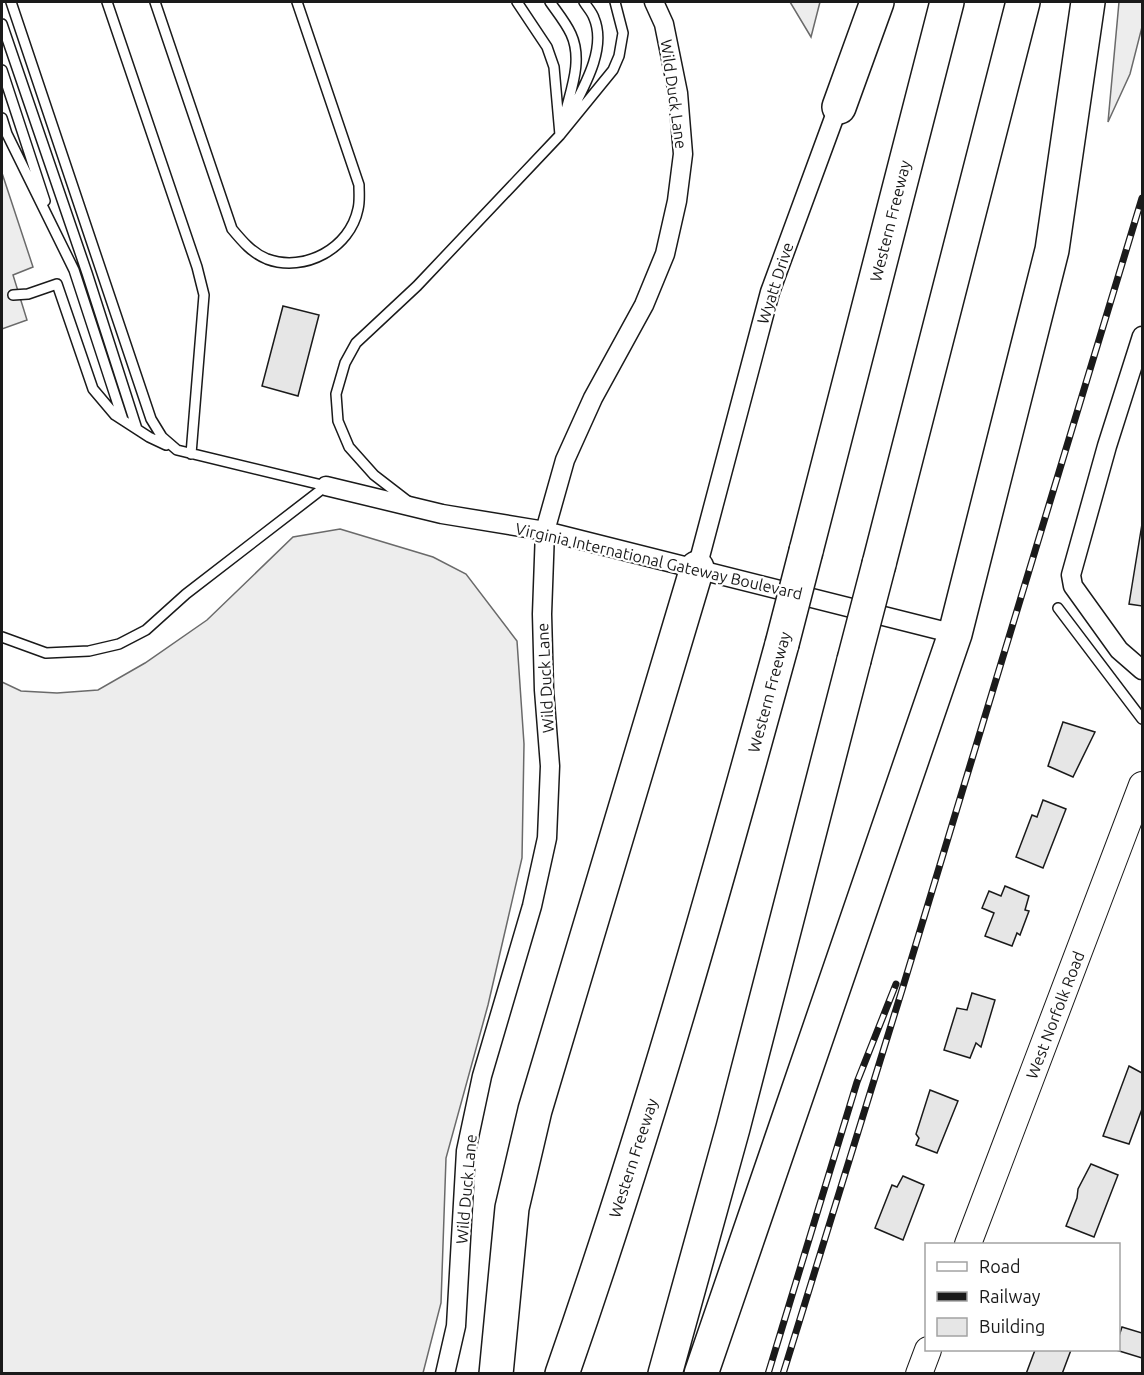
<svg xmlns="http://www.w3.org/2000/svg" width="1144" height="1375" viewBox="0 0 1144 1375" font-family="Ubuntu,sans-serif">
<rect width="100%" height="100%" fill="#fff"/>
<path fill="#ededed" stroke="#6a6a6a" stroke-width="1.5" d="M790,2H820L811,37Z
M1119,2H1142V27L1130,74L1108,122Z
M2,173L33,267L13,275L27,320L2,329Z
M340,529L433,557L466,574L517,641L524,744L522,858L488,1005L446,1158L441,1303L423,1373H2V682L21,691L57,693L98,690L145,663L207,620L293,537Z"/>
<path fill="#e6e6e6" stroke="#1a1a1a" stroke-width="1.5" d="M283,306L319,315L298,396L262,386Z
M1142,524V606L1129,604Z
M1063,722L1095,732L1073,777L1048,766Z
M1043,800L1066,809L1043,868L1016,857L1032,815L1037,817Z
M1005,886L1029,896L1025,910L1029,911L1020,935L1017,933L1012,946L985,936L994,913L982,908L989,891L1001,896Z
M972,993L995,1000L981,1047L976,1043L970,1058L944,1050L957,1008L967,1010Z
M1129,1066L1142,1073V1109L1129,1144L1103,1136Z
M930,1090L958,1101L937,1153L916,1145L919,1138L916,1134Z
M1091,1164L1118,1175L1094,1237L1066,1226L1077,1198L1078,1189Z
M903,1176L924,1185L903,1240L875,1228L892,1185L897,1187Z
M1122,1327L1142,1333V1358L1116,1350H1118V1339Z
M1035,1350H1071L1062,1374H1026Z"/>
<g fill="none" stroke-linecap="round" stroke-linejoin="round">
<defs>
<path id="lane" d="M11,2L151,419L162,437L177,450L326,486
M107,2L197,267L204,295L191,454
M155,2L232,229C242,241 252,253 267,259C305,273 350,248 358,209C360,201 359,193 359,185L297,2
M517,2L547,47L554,67L560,135
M550,2C557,12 566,23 571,34C583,60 571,89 565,114
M2,24L87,273L137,429
M2,70L45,201
M2,118L7,134L74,270L123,420
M566,122C580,93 608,51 594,18C592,12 587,7 584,2
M13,295L28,294L57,284L93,389L115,415L149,437L166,445
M409,502L374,475L349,447L338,421L336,394L345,363L356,343L417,286L560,135L613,70L619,56L623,33L615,2
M1058,608L1142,719
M2,637L46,653L89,651L119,644L146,630L186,594L326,486"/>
<path id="street" d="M1142,336L1107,446L1071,575L1073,586L1119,650L1142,670
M326,486L442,514L545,531L955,634
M697,568L770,292L841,99
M445,1374L456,1326L466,1151L482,1076L532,906L547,838L550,766L544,690L542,614L545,531L565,460L593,398L644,305L665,254L677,201L683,154L678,93L664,24L654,2"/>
<path id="secondary" d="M968,1244L1142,785
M919,1374L928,1350"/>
<path id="highway" d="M839,107L877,2
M806,551L947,2
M879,564L1023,2
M496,1374L512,1208L535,1110L697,568
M562,1374C646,1134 715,889 782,644
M665,1374L733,1128L854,660
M701,1374L955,634L1052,250L1088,2"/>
</defs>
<use href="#lane" stroke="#1a1a1a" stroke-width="12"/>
<use href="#street" stroke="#1a1a1a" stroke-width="21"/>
<use href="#secondary" stroke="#1a1a1a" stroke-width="28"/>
<use href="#highway" stroke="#1a1a1a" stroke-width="36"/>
<use href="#lane" stroke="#fff" stroke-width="9"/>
<use href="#street" stroke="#fff" stroke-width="18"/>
<use href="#secondary" stroke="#fff" stroke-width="26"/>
<use href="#highway" stroke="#fff" stroke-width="33"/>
<defs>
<path id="rail" d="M768,1374L857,1082L896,984
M783,1374L902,990L1142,198"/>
</defs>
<use href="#rail" stroke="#1a1a1a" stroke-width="7"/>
<use href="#rail" stroke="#fff" stroke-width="4.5" stroke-dasharray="14" stroke-linecap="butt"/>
<defs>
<path id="highway-bridge" d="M782,644L806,551
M854,660L879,564"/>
</defs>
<use href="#highway-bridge" stroke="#1a1a1a" stroke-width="36" stroke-linecap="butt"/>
<use href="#highway-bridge" stroke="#fff" stroke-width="33"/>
</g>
<g text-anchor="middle" stroke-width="4.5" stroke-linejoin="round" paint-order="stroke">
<g font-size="16" fill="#1a1a1a" stroke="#fff">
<text transform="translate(674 94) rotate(82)" y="6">Wild Duck Lane</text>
<text transform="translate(890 221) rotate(-76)" y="6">Western Freeway</text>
<text transform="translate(775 283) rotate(-72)" y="6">Wyatt Drive</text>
<text transform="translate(659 561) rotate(13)" y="6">Virginia International Gateway Boulevard</text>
<text transform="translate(545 678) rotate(-93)" y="6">Wild Duck Lane</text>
<text transform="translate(769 692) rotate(-75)" y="6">Western Freeway</text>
<text transform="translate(1055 1015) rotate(-69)" y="6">West Norfolk Road</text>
<text transform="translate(633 1158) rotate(-72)" y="6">Western Freeway</text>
<text transform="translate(466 1189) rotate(-85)" y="6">Wild Duck Lane</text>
</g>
</g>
<rect width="1144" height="1375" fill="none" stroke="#1a1a1a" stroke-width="6"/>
<rect x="925" y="1243" width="195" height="108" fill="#ffffff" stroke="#a3a3a3" stroke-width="1.5"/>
<rect x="937" y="1262" width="30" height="9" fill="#ffffff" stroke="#a3a3a3" stroke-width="1.5"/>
<text x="979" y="1273" font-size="18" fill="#1a1a1a">Road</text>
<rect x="937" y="1292" width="30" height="9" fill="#1a1a1a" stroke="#a3a3a3" stroke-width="1.5"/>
<text x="979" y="1303" font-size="18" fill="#1a1a1a">Railway</text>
<rect x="937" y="1318" width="30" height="18" fill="#e6e6e6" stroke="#a3a3a3" stroke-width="1.5"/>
<text x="979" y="1333" font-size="18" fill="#1a1a1a">Building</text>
</svg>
